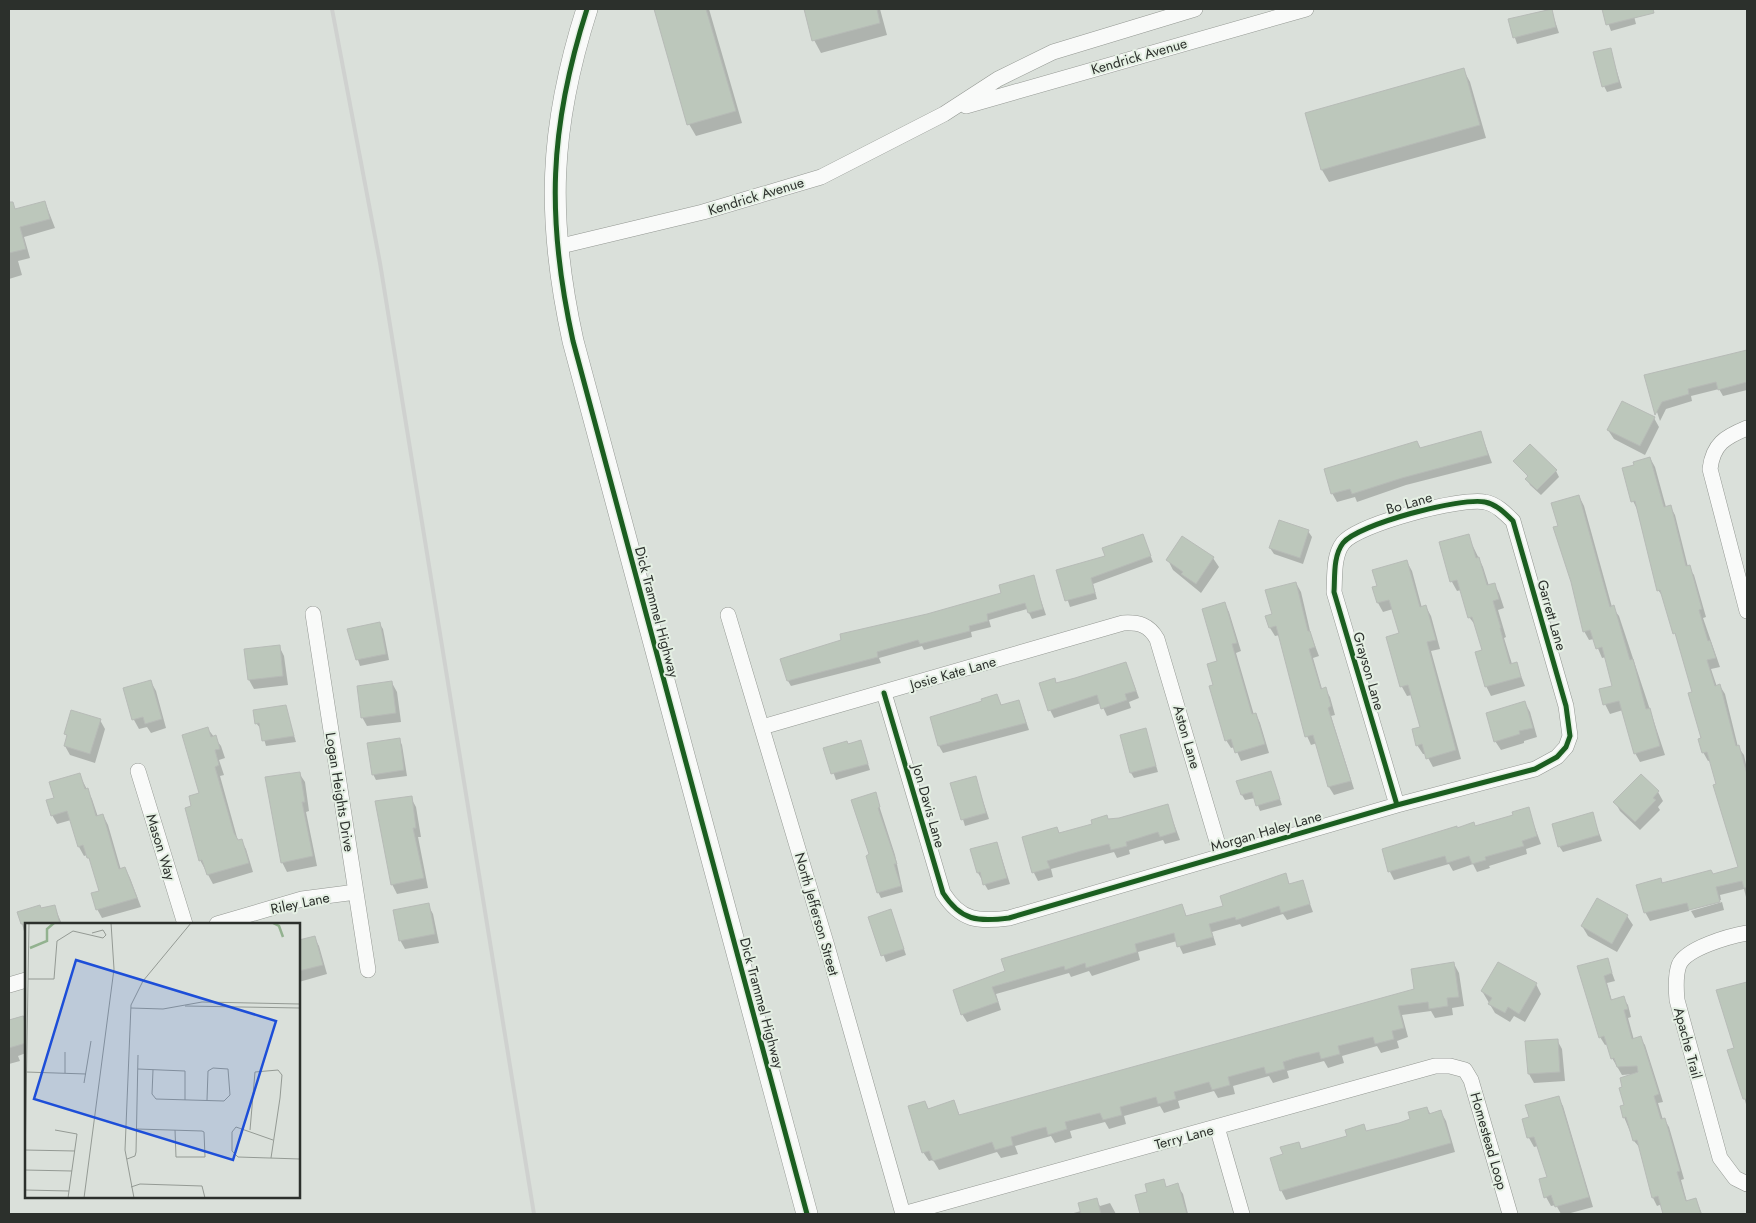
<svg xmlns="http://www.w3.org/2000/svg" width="1756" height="1223" viewBox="0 0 1756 1223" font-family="Jost,sans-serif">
<rect width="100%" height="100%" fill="#dae0da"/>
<path fill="#0003" d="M655,9H709L742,123L696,136L689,124Z
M805,9H880L887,35L821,53L814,40Z
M1551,9L1559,33L1517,44L1509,20Z
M1603,9H1643L1645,13L1634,16L1636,24L1611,31Z
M1610,49L1622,88L1607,92L1604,86Z
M1463,69L1470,82L1486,138L1329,182L1322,170L1306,114Z
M45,202L55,228L24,237L30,258L18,261L22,275L9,279V212Z
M1747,351V390L1723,396L1719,389L1691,396L1692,401L1666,409L1660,421L1645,376Z
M1654,418L1659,427L1645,455L1614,439L1608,430Z
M1481,433L1492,463L1406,485L1357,502L1355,497L1337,502L1332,493L1417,442L1421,449Z
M1650,458L1655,467L1666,507L1670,506L1675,515L1688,567L1694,575L1706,617L1703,618L1720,667L1711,669L1717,687L1720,686L1725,694L1738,747L1744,755L1747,769V895L1746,897L1744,889L1720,895L1721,900L1689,909V911L1650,921L1645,912L1660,880L1663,884L1714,876L1739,868L1711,760L1708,761L1703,752L1694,693L1664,598L1658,590L1637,509L1633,501L1636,466Z
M1515,461L1556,471L1559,477L1541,495L1530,485L1527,479L1529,478Z
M1579,496L1584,506L1612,607L1619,616L1665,755L1640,762L1635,753L1623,710L1610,714L1605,704L1614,686L1606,657L1602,658L1594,639L1589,640L1584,631L1559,527Z
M1308,531L1312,537L1303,564L1274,554L1270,548Z
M1143,536L1153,562L1093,584L1097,599L1070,607L1058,571L1107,557Z
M1468,536L1483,567L1489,586L1494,584L1499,593L1504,608L1498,610L1506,637L1504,638L1512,664L1516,663L1525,686L1491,696L1486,686L1484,651L1476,626L1469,617L1461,590L1457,591L1452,582L1441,543Z
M1183,538L1213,558L1219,567L1201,593L1173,570L1168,560Z
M1407,562L1412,571L1422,608L1426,607L1431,616L1440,649L1431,651L1461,759L1433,767L1426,754H1423L1417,745L1421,728L1412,695L1407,696L1402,687L1388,638L1400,634L1393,609L1383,612L1378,603V587Z
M1033,577L1046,615L1032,619L1027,609L989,620L991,627L971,632L972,637L924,650L922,646L879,658L881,663L791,686L788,681L928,615L1003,593Z
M1296,583L1301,592L1311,635L1319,656L1313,658L1322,689H1325L1330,697L1335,715L1331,716L1354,789L1334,795L1329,787L1317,743L1311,745L1307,736L1280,635L1275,636L1270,628L1273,615Z
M1225,604L1229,612L1241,651L1236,653L1254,715L1256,714L1260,723L1269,753L1241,761L1235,747L1231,748L1226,740L1215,686Z
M379,623L383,629L389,660L360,666L348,630Z
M279,646L284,656L288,685L254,689L249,680Z
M1126,663L1139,698L1129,702L1131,708L1107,716L1101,703L1054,718L1050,710L1054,679L1057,684Z
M151,682L156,691L166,728L151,733L147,727L139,729L134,720L125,689Z
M392,683L397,692L401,722L367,726L362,717Z
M997,696L1002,706L1019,701L1029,730L943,753L939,746L984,702Z
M1525,703L1530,712L1537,737L1524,741V743L1501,750L1495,741Z
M285,706L296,742L266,746L261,729L256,723Z
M100,720L105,729L95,763L70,755L65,746L68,737L65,733Z
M208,729L221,746L225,758L219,760L224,775L220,776L238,841L241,840L246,849L253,872L213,884L200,860L193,807L200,794Z
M1145,729L1158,772L1134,778L1131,773Z
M399,739L402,745L407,776L376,780L373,774Z
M861,741L870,770L836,780L825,749Z
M1271,772L1282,805L1260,811L1255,798L1245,800L1242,795Z
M299,773L305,782L309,811L306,812L317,866L287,872L282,862Z
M79,774L92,799L98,817L103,815L108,825L121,870L125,868L130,878L141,907L102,918L97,909L101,892L93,865L87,855L84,856L79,847L71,820L57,824L52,815L55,798Z
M975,777L989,819L965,826L952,784Z
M1658,792L1663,801L1658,807L1660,810L1640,830L1620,811L1615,802Z
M875,793L895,855L903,892L881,898L878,892L871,855Z
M411,798L416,807L421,837H418L428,888L397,894L392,884Z
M1167,805L1180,840L1165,844L1163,840L1129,850L1130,854L1117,858L1114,852L1051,869L1053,877L1038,881L1034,873L1023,838L1056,828L1060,834Z
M1528,809L1541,844L1526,849L1527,854L1489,866L1490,868L1477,872L1473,864L1453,871L1449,864L1394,880L1390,872L1383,850L1457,829L1475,827L1515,816Z
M1592,814L1602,841L1563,852L1559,846Z
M997,843L1010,884L988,890L978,873Z
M1285,875L1290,885L1302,882L1313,912L1287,920L1283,914L1242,927L1240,924L1212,932L1216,945L1183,954L1177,941L1138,952L1140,960L1092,976L1089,971L1071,977L1069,973L996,994L1001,1010L967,1022L962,1014L1006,972L1058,942L1073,937L1075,940L1181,906L1187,917L1224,907Z
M1722,902L1724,910L1695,918L1691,911Z
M428,905L433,914L439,943L405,949L400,940Z
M54,906L62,924H26V939L19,912Z
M891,910L906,955L886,962L870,917Z
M1627,916L1633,925L1617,952L1588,936L1582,926Z
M314,937L319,946L327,974L299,982V942Z
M1607,959L1615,981L1607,983L1612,1001L1623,998L1628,1005L1631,1017L1628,1018L1634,1040L1640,1038L1645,1045L1658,1086L1663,1102L1658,1103L1663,1120L1664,1119L1669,1127L1684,1179L1681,1180L1687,1202L1696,1199L1702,1214H1665L1662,1204L1657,1206L1653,1198L1640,1148L1634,1141L1624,1117L1634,1074L1622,1075L1612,1058L1608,1044L1605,1045L1600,1037L1578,967Z
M1454,964L1459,973L1464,1006L1452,1008L1453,1015L1435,1018L1431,1011L1402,1015L1408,1037L1397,1041L1399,1048L1381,1053L1377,1046L1342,1056L1344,1063L1328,1068L1324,1061L1287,1071L1289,1078L1273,1083L1269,1076L1233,1086L1235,1094L1218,1098L1214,1091L1178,1101L1180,1108L1164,1113L1160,1106L1124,1116L1126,1124L1109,1129L1105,1122L1070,1131L1072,1138L1055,1143L1051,1136L1015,1146L1018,1154L1001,1158L997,1152L939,1170L933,1160L929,1161L923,1152L925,1102L929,1110L954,1102L960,1116L1415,990Z
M1747,983V1108L1738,1074L1735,1049L1718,991Z
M1536,984L1541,994L1525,1022L1514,1016L1510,1022L1495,1013L1482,991Z
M26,1015V1053L18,1056L20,1061L9,1064V1020Z
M1557,1040L1562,1049L1565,1081L1534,1083L1529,1074L1527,1043Z
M1558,1097L1563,1106L1593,1207L1567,1214H1561L1556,1205L1551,1206L1546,1197L1548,1178L1538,1146L1534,1147L1529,1138L1523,1120L1530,1118Z
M1427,1108L1431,1115L1441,1112L1446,1121L1455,1152L1286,1200L1281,1190L1284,1155L1299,1143L1302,1150L1367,1132L1412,1120Z
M1163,1181L1167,1188L1177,1185L1183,1194L1188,1214H1142L1136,1196L1148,1192Z
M1096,1200L1100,1206L1110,1203L1116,1214H1070L1081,1211Z"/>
<path fill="#bcc7bb" stroke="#b7bbb7" d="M654,9H706L736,111L687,125Z
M804,9H877L880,23L812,41Z
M1552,9L1556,27L1513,38L1508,19Z
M1602,9H1653L1654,13L1606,25Z
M1611,48L1619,82L1602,87L1593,52Z
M1464,68L1480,125L1321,170L1305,113Z
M45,201L50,219L20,227L26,249L9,253V202H13L15,209Z
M1747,350V382L1718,390L1716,382L1688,389L1689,394L1662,402L1655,415L1644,375Z
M1622,401L1655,417L1640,446L1607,430Z
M1481,431L1488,455L1402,478L1352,494L1350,489L1331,494L1324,469L1417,441L1420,448Z
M1530,444L1557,470L1537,490L1525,479L1528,476L1513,461Z
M1650,457L1664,507L1671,505L1686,566L1690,565L1702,609L1699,610L1708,641L1710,640L1716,658L1707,660L1715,686L1720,684L1736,746L1739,745L1747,774V887L1744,888L1742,881L1716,887L1720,902L1689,910L1687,903L1644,913L1636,885L1661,878L1662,883L1711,870L1713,874L1738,867L1713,785L1716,784L1707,752L1702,753L1698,739L1701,738L1688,693L1692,692L1675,633L1673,634L1660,590L1657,591L1635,501L1631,502L1622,468L1634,465L1633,462Z
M1579,495L1610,607L1614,605L1630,660L1633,659L1646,709L1650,708L1660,746L1634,754L1619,701L1603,705L1599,689L1612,686L1602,647L1596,649L1590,630L1583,632L1571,582L1553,527L1558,526L1551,503Z
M1279,520L1309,530L1300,558L1269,548Z
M1143,534L1151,556L1091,578L1095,593L1065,601L1056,570L1105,556L1102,548Z
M1469,534L1476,558L1479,557L1487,585L1495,583L1499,599L1493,601L1501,628H1500L1510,664L1517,662L1521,677L1485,687L1475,652L1482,650L1472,617L1468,618L1457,580L1450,582L1439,542Z
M1182,536L1214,557L1196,584L1181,574L1183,572L1166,560Z
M1407,560L1420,607L1426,605L1436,640L1427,642L1456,750L1426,759L1422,744L1416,746L1412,729L1420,727L1408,685L1400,687L1386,637L1399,633L1389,600L1377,603L1372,587L1377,586L1372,570Z
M1034,575L1043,609L1028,613L1025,603L987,614L988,621L969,626L970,631L920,644L918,640L877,652L878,657L787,681L780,659L841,640L840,634L927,614L1001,593L999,585Z
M1296,582L1308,631H1310L1315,647L1309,649L1321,689L1326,687L1331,706L1328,708L1351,781L1328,787L1313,735L1305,737L1276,626L1269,628L1265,616L1272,614L1265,590Z
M1225,602L1237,643L1232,644L1252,714L1256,713L1265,744L1235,753L1231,739L1225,741L1209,686L1213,685L1207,664L1217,661L1202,609Z
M380,622L386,654L356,660L347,629Z
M280,645L283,676L248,680L244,649Z
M1126,662L1136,691L1125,694L1127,700L1101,709L1097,695L1048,711L1039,683L1055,678L1056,683L1075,678Z
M151,680L162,719L145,724L143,717L132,720L123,688Z
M392,681L396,713L361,718L357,686Z
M997,694L1001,705L1019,700L1026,723L938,746L930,717L982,701L981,699Z
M1525,701L1533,728L1519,731L1520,734L1494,742L1486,713Z
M286,705L294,736L262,741L259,723L255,724L253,710Z
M71,710L101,719L90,754L64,746L67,735L64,734Z
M208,727L211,737L216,735L220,749L215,750L219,765L215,767L234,833L238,840L242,839L249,863L207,875L202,860L199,861L185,808L191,806L189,796L199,793L182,735Z
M1146,728L1156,766L1130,773L1120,735Z
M400,738L404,770L372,775L367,743Z
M861,740L868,764L831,774L823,748L847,741L848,744Z
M1271,771L1280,799L1256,806L1252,792L1241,795L1236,781Z
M300,772L305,802H302L313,856L281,863L265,777Z
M80,773L85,789L88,788L96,816L103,814L119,869L125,867L137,898L96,910L91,893L99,891L89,858H87L83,845L78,847L67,811L51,816L46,800L54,798L49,782Z
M1641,774L1659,791L1653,798L1656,800L1635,822L1613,802Z
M976,776L986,813L961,820L950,783Z
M876,792L880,807L878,808L897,864H894L901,886L877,893L866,856L869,854L851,800Z
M412,796L416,828H413L424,878L391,885L375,801Z
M1168,804L1176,832L1160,837L1158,832L1126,842L1127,846L1111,850L1109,844L1081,851L1047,861L1050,868L1032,873L1022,837L1057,827L1059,833L1092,824L1091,820L1107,815L1108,819L1119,818Z
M1529,807L1537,836L1522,841L1524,846L1485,857L1486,860L1472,864L1469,856L1447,863L1445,856L1388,872L1382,849L1457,826V828L1474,822L1475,826L1513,815L1512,812Z
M1593,812L1599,835L1558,847L1552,824Z
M997,842L1007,878L983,885L980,872L977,873L970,849Z
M1286,873L1289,884L1303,880L1310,904L1281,913L1279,906L1236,920L1235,917L1209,924L1213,937L1177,947L1174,933L1135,944L1137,952L1086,968L1085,963L1065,970L1064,966L992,987L998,1002L961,1015L953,990L1005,971L1001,959L1182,904L1186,916L1223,906L1220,896Z
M1597,898L1628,915L1612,944L1581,926Z
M429,903L435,934L399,941L393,910Z
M40,905L41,908L55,905L60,924H21L17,912Z
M891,909L904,949L881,956L868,917Z
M315,936L323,965L299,971V940Z
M1608,958L1612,973L1604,976L1611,1000L1624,996L1628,1009L1624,1010L1632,1039L1641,1036L1659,1094L1654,1096L1661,1119L1665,1118L1680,1171L1677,1172L1686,1201L1696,1198L1701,1214H1663L1658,1196L1652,1198L1637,1140L1633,1141L1626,1117L1623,1118L1620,1106L1624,1105L1619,1088L1622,1087L1620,1078L1638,1072L1637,1066L1617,1067L1614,1058L1611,1059L1604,1036L1599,1038L1577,966Z
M1454,962L1459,997L1447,998L1448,1006L1429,1009L1428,1002L1398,1006L1404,1028L1392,1031L1394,1039L1375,1044L1373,1037L1361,1040L1338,1046L1340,1054L1321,1059L1319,1052L1295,1058L1283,1062L1285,1069L1266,1074L1264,1067L1228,1077L1230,1085L1212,1090L1209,1082L1174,1092L1176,1099L1158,1104L1156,1097L1120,1107L1122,1115L1103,1120L1100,1113L1065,1122L1067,1129L1048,1135L1046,1127L1034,1130L1011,1137L1013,1145L995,1150L992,1142L933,1161L929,1151L922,1153L908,1106L925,1101L928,1109L954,1100L959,1115L1414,989L1411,969Z
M1498,962L1537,983L1519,1014L1508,1007L1505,1013L1488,1004L1492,998L1481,991Z
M1747,982V1099H1743L1727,1050L1734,1048L1716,990Z
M23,1016L26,1027V1043L9,1048V1020Z
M1558,1039L1560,1072L1528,1074L1525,1041Z
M1559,1096L1589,1197L1555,1207L1551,1195L1544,1198L1539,1179L1547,1177L1534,1137L1527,1138L1522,1119L1529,1117L1525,1105Z
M1427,1107L1429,1114L1441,1110L1451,1143L1280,1191L1270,1158L1283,1154L1280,1147L1299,1142L1301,1149L1347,1136L1345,1130L1364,1124L1366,1131L1399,1123L1410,1119L1408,1112Z
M1164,1179L1166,1187L1178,1183L1187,1214H1140L1135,1195L1147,1192L1145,1184Z
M1097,1198L1101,1214H1081L1078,1203Z"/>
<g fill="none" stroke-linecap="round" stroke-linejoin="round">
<defs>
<path id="street" d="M966,106L1306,9
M557,247L703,212L821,177L944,114L998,79L1053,52L1195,9
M1747,428C1725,437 1713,444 1710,469L1747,611
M313,614L368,970
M728,615L827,946L903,1214
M884,693L943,893C961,921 978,922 1009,918L1397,805L1535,769L1557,757L1566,747L1570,736L1566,706L1513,521C1505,513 1496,504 1485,502C1461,497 1358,524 1343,543C1333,556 1335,577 1334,592L1397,805
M762,727L1123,623C1139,622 1149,625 1157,639L1221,855
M138,771L185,924
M217,924L302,899L356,892
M1747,933C1730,936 1686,948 1679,965C1675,976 1676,989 1677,1000L1720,1158L1735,1178L1747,1184
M9,985L26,980
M1217,1127L1242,1214
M903,1214L1435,1066H1450L1465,1070L1471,1080L1510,1214"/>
<path id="secondary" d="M587,9C549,128 546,218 573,341L807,1214"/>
</defs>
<use href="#street" stroke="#939792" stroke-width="16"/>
<use href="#secondary" stroke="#939792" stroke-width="22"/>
<use href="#street" stroke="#f9faf9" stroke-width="15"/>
<use href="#secondary" stroke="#f9faf9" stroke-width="21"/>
<path stroke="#cfd1cf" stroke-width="4" d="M332,9L380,263L534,1214"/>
<defs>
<path id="cycleway" d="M587,9C549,128 546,218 573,341L807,1214
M884,693L943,893C961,921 978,922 1009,918L1397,805L1535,769L1557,757L1566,747L1570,736L1566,706L1513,521C1505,513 1496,504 1485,502C1461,497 1358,524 1343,543C1333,556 1335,577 1334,592L1397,805"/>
</defs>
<use href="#cycleway" stroke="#e5f0e4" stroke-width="8"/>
<use href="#cycleway" stroke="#1b5e20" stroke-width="5"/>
</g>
<g text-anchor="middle" stroke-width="4" stroke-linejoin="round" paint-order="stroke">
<g font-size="14" fill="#2c302c" stroke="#e5f0e4">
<text transform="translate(1139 56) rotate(-16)" y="5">Kendrick Avenue</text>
<text transform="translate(756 196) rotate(-17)" y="5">Kendrick Avenue</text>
<text transform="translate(1409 503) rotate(-16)" y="5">Bo Lane</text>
<text transform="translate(657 612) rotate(75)" y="5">Dick Trammel Highway</text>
<text transform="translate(1552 615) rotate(74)" y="5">Garrett Lane</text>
<text transform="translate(1369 671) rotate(74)" y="5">Grayson Lane</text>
<text transform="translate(953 673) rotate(-16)" y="5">Josie Kate Lane</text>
<text transform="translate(1187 737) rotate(74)" y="5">Aston Lane</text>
<text transform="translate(340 792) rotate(81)" y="5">Logan Heights Drive</text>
<text transform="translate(929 806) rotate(74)" y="5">Jon Davis Lane</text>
<text transform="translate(1266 831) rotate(-16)" y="5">Morgan Haley Lane</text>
<text transform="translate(161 847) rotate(73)" y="5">Mason Way</text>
<text transform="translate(300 903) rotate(-12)" y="5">Riley Lane</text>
<text transform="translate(817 914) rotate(74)" y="5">North Jefferson Street</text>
<text transform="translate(762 1003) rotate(75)" y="5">Dick Trammel Highway</text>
<text transform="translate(1688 1043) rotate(75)" y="5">Apache Trail</text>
<text transform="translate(1184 1137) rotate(-15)" y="5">Terry Lane</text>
<text transform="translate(1489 1141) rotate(74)" y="5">Homestead Loop</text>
</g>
</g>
<g transform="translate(25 923)">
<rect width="275" height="275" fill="#dae0da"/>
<path fill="none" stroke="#92b28f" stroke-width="2.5" d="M248,0L254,3L258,14M5,25L22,18V6L29,0"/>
<path fill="none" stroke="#949a94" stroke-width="1" d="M3,56H29L32,18L48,8L78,15L81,12L78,7L67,10M160,83L275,85M106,85L138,86L177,79L275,81M40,129V150M113,146L160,148V177M128,147L127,171L131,176L199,178L205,172L203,146L188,145L183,148L182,177M1,149L61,151M59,160L66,118M112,206L177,208L179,209L180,234H151L150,207M30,207L52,211L43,275M225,207L230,149L253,147L257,152L255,175L246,235M248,217L211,204L207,209V228L213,234L275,236M0,227L50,228M102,236L110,233L111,229L113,132M0,242L4,0M0,247L47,248M106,264L115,261L177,263L180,275M0,267L44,268M59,275L89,46L86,0M109,275L100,227L106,82L118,58L166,0"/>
<path fill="#1d4ed8" fill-opacity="0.15" stroke="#1d4ed8" stroke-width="2.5" d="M51,37L251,98L208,237L9,176Z"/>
<rect width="275" height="275" fill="none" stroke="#2c302c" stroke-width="2.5"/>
</g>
<rect width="1756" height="1223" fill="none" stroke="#2c302c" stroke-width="20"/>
</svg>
